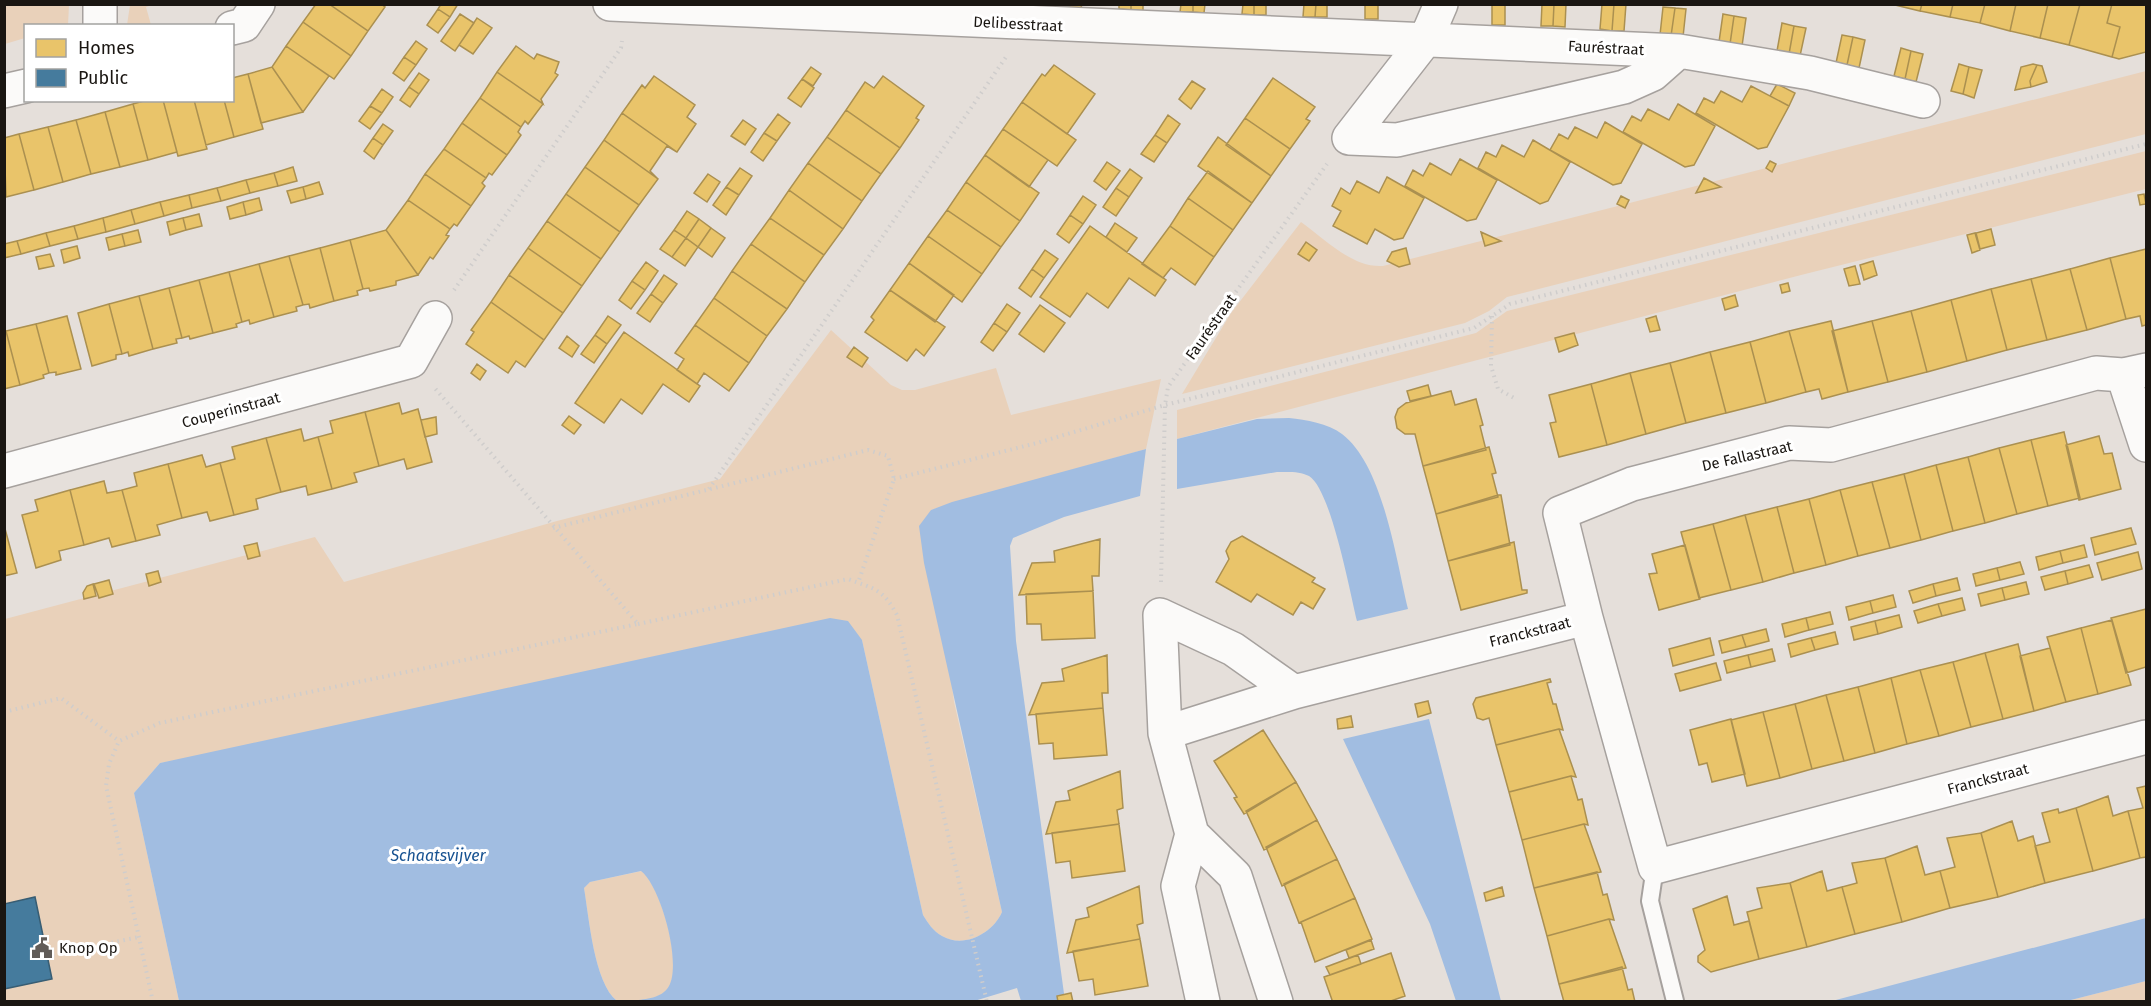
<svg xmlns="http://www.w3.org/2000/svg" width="2151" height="1006" viewBox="0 0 2151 1006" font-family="'Fira Sans',sans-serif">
<rect width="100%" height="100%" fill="#e5dfda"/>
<path fill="#e9d1ba" d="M6,5H69L68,25L26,26L25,38L5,44Z
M130,5H152L146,7L151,25H127Z
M2146,71V134L1507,297L1489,311L1465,323L1182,394L1231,313L1301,222C1325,239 1352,268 1383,266Z
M2146,151V189L1805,274L1177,439V410L1476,333L1507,311Z
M831,330L891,385L902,390H915L996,368L1011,415L1161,379L1146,449L931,510L954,702L1002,912C993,933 964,949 942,936C933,931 928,923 923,915L862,640L160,763L134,793L179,1001L5,1002V619L315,537L344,582L557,521L720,479Z
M642,871C661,887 685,969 667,990C656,1002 632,1001 617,1001C594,983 589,917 584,888L590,882Z
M2146,981V1001H2067Z"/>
<path fill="#a1bde1" d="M1289,418C1306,420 1328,423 1342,434C1383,465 1396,559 1408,609L1357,621C1350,593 1331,489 1309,476C1300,471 1288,472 1277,472L1177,489V439L1257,419Z
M1146,449L1140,496L1064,517L1013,538L1010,546L1016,641L1065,1001H1021L1017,988L971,1002L632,1001C643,999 659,999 667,989C684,969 661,886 641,871L590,882L584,888C589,917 594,983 617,1001H179L134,793L160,763L830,618L848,621L862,640L923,915C928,923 933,931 942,936C964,949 993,933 1002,912L924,563L919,526L931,510L952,502Z
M1429,719L1501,1001H1456L1430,924L1343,739Z
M2146,918V981L2067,1001H1832Z"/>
<path fill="#e9c46a" stroke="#ab9050" stroke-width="1.5" d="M316,4H329L368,31L351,56L303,22Z
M329,4H381L385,7L368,31Z
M441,4H458L450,17L438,9Z
M1058,4H1070V7H1058Z
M1070,4H1082L1081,8L1070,7Z
M1119,4H1131V10L1119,9Z
M1131,4H1143V11L1131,10Z
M1181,4H1193V12H1180Z
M1193,4H1205L1204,13L1193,12Z
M1243,4H1254V15L1242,14Z
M1254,4H1266V15H1254Z
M1304,4H1316L1315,17H1303Z
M1316,4H1327V17H1315Z
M1365,4H1378V19H1365Z
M1492,4H1505V25H1492Z
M1542,4H1554L1553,26H1541Z
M1554,4H1566L1565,27L1553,26Z
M1602,4H1614L1612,31L1600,29Z
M1614,4H1626L1624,31H1612Z
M1891,4H1922L1920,11Z
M1922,4H1953L1950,17L1920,11Z
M1953,4H1985L1980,23L1950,17Z
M1985,4H2016L2010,31L1980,23Z
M2016,4H2048L2040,38L2010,31Z
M2048,4H2080L2069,45L2040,38Z
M2080,4H2112L2107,23L2120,27L2112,57L2069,45Z
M2112,4H2146V52L2119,59L2112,57L2120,27L2107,23Z
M1663,7L1675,8L1671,36L1660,35Z
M1675,8L1686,9L1683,37L1671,36Z
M438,9L450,17L438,33L427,25Z
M460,14L474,23L455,51L441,41Z
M1723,14L1734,16L1730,44L1719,42Z
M1734,16L1746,18L1742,46L1730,44Z
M477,18L492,28L473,54L459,45Z
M303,22L351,56L334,79L286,46Z
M1782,23L1794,26L1789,54L1777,51Z
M1794,26L1806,28L1800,56L1789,54Z
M1842,35L1853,37L1847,65L1836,63Z
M1853,37L1865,40L1859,68L1847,65Z
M416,41L427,49L416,65L404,57Z
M286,46L329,76L303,112L272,67Z
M516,46L534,59L537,54L559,62L555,73L558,75L541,99L543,104L497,72Z
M1901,48L1911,51L1905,79L1894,76Z
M1911,51L1923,54L1916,82L1905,79Z
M404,57L416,65L404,81L393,73Z
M1959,64L1969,67L1963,94L1951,91Z
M2033,64L2037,65L2030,81L2031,87L2015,90L2021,67Z
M1054,65L1095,94L1067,134L1022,102L1042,74L1045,76Z
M2037,65L2042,66L2047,82L2031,87L2030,81Z
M272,67L303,112L261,123L248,74Z
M811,67L821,74L813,86L802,79Z
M1969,67L1982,70L1974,98L1963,94Z
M497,72L543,104L528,124L525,121L521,127L480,98Z
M419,73L429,80L419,94L409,87Z
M248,74L263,129L234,137L224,100H232V78Z
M654,76L695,105L687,117L696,124L677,152L622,113L642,85L645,88Z
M883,76L924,106L916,118L919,120L900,148L846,110L865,82L874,88Z
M1273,78L1315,107L1306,119L1310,121L1290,149L1245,118Z
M802,79L814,88L801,107L788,98Z
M1192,81L1205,89L1191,109L1179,99Z
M1777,84L1795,93L1789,106L1770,96Z
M1751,86L1789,106L1767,147L1758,149L1696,113L1704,98L1714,103L1721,91L1742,102Z
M409,87L419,94L410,107L400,100Z
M382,89L393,97L382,113L370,106Z
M480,98L521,127L518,132L521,135L507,155L462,123Z
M147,100H163L177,152L148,160L133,104Z
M163,100H194L207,149L178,156Z
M194,100H224L234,137L206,145Z
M1022,102L1076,140L1057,166L1003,129Z
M133,104L148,160L120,167L105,112Z
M1678,104L1715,126L1694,165L1685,167L1623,132L1632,116L1641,121L1648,109L1669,120Z
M370,106L382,113L370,129L359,121Z
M846,110L900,148L881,174L827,137Z
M105,112L120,167L91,174L76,120Z
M622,113L677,152L667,146L650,171L658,179L604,140Z
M778,114L790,123L777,141L764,133Z
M1168,115L1180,124L1167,143L1155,135Z
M1245,118L1290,149L1271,176L1226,145Z
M76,120L91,174L63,182L48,127Z
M743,120L756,129L745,145L731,136Z
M1605,122L1642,144L1621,183L1613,185L1550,150L1559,134L1568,139L1575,127L1597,138Z
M462,123L507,155L492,175L489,173L486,178L444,149Z
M383,124L393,131L383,145L373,138Z
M48,127L63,182L34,190L19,134Z
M1003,129L1048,160L1029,187L985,155Z
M764,133L777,141L763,161L751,152Z
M19,134L34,190L6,197L4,138Z
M1155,135L1167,143L1154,162L1141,154Z
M827,137L881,174L862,201L808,163Z
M1218,137L1271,176L1252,203L1198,166Z
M373,138L383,145L374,159L364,151Z
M604,140L658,179L639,205L585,167Z
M1533,140L1570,162L1548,201L1540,204L1478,168L1486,152L1496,157L1502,145L1524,157Z
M444,149L486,178L482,183L485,186L471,206L425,174Z
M985,155L1039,193L1020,221L966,182Z
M1460,159L1497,180L1476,219L1467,221L1405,186L1413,170L1423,176L1430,163L1451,175Z
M1770,161L1776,164L1772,172L1766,168Z
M1107,162L1120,171L1106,190L1094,181Z
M808,163L862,201L843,229L789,190Z
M293,167L297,181L278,186L274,173Z
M585,167L639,205L620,232L566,194Z
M740,168L752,176L739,195L726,187Z
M1130,169L1142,178L1129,197L1116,188Z
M1208,171L1252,203L1233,230L1188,198Z
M274,173L278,186L250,193L246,180Z
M425,174L471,206L457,226L454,224L450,229L408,200Z
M708,174L720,182L707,202L694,193Z
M1387,177L1424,198L1403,238L1394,240L1375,229L1367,244L1333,226L1341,211L1332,206L1341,188L1350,194L1357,181L1379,193Z
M1704,178L1721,187L1696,193Z
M246,180L250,193L221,201L217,188Z
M319,182L323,194L306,199L303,187Z
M966,182L1020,221L1001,247L947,210Z
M303,187L306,199L291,203L287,191Z
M726,187L739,195L726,215L713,205Z
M217,188L221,201L192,208L189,195Z
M1116,188L1129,197L1116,216L1103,207Z
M789,190L843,229L824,255L770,218Z
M566,194L620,232L601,259L547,221Z
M2144,194L2146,204L2140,205L2138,195Z
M189,195L192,208L164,216L160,202Z
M1083,196L1096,205L1083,224L1070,215Z
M1621,196L1629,200L1625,208L1617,204Z
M259,198L262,210L246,215L243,202Z
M1188,198L1233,230L1214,257L1170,226Z
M408,200L450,229L446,235L449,236L433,259L430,257L418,275L386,230Z
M160,202L164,216L135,224L131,210Z
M243,202L246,215L230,219L227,207Z
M131,210L135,224L106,232L103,218Z
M947,210L1001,247L982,274L928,236Z
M687,211L699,219L686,238L674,230Z
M199,214L202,226L186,230L183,218Z
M1070,215L1083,224L1069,243L1057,234Z
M103,218L106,232L78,239L74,226Z
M183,218L186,230L170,235L167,222Z
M770,218L824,255L805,282L751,244Z
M699,219L711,228L698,247L686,238Z
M547,221L601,259L582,286L528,248Z
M1115,223L1137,238L1127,252L1106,237Z
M74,226L78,239L50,246L46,233Z
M1090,226L1166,280L1155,296L1129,278L1108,308L1087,293L1070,317L1040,297Z
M1170,226L1214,257L1195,285L1171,268L1163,278L1142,264Z
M711,228L725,238L712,257L698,247Z
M1991,229L1995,245L1980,249L1976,233Z
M138,230L141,242L125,246L122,234Z
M386,230L418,275L396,281V285L370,291L369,288L363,289L350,240Z
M674,230L686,238L672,257L660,249Z
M1481,232L1501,241L1485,246Z
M46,233L50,246L21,254L17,241Z
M1975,233L1980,250L1972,253L1967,235Z
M122,234L125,246L109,250L106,238Z
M928,236L982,274L962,302L909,263Z
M686,238L698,247L685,266L672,257Z
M350,240L363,289L357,291L358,295L334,301L320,248Z
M17,241L21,254L4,258V244Z
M1306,242L1317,250L1309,261L1298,254Z
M751,244L805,282L787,309L732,271Z
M77,246L80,258L64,263L61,250Z
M320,248L334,301L310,308L309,304L303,305L289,256Z
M528,248L582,286L563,313L509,275Z
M1406,248L1410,264L1399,267L1387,261L1392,252Z
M2146,249V325L2142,326L2140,316L2126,319L2110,258Z
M1045,250L1058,259L1044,278L1032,269Z
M50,254L54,266L39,269L36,257Z
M289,256L303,305L296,307L297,311L274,317L259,264Z
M2110,258L2126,319L2087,330L2070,269Z
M1873,261L1877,275L1864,280L1860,265Z
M646,262L658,271L645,290L632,281Z
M909,263L954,295L935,322L890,290Z
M259,264L274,317L250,324L249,320L242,322L229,272Z
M1855,266L1860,284L1849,286L1844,269Z
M1032,269L1044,278L1031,297L1019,288Z
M2070,269L2087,330L2047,340L2031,279Z
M732,271L787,309L767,336L714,298Z
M229,272L242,322L236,324L237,327L213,333L199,280Z
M509,275L563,313L544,340L491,302Z
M664,275L677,284L663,303L651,294Z
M2031,279L2047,340L2007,350L1991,289Z
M199,280L213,333L190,339L189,336L182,338L169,288Z
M632,281L645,290L631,309L619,300Z
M1788,283L1790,291L1782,293L1780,285Z
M169,288L182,338L176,339L177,343L153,349L139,296Z
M1991,289L2007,350L1967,361L1951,300Z
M890,290L945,327L924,356L916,349L907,361L865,332L874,320L871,317Z
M651,294L663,303L650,322L637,313Z
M1735,295L1738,306L1725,310L1722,299Z
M139,296L153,349L129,356L128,352L122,354L109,304Z
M714,298L767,336L749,363L695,325Z
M1951,300L1967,361L1927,372L1911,311Z
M491,302L544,340L525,367L516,361L508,373L466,344L474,332L471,330Z
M109,304L122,354L116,355V359L92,366L78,313Z
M1007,304L1020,313L1007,332L994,323Z
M1040,305L1065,323L1044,352L1019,334Z
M1911,311L1927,372L1888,382L1872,321Z
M67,316L81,369L56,375V372L49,373L36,324Z
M608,316L621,325L607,344L595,335Z
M1656,316L1660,330L1650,332L1646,319Z
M1831,321L1848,392L1822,399L1819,389L1806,392L1789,331Z
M1872,321L1888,382L1848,392L1832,331Z
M994,323L1007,332L993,351L981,342Z
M36,324L49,373L43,375L44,378L20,385L6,331Z
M695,325L749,363L729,391L704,373L697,384L677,370L684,359L675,353Z
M6,331L20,385L4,389V332Z
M1789,331L1806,392L1766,403L1750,342Z
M624,332L700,386L689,402L663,384L642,414L621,399L604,423L575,403Z
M1574,333L1578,345L1559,352L1555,338Z
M595,335L607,344L594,363L581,354Z
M567,336L579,346L572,357L559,348Z
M1750,342L1766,403L1726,413L1710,352Z
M854,347L868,358L862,367L847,357Z
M1710,352L1726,413L1686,423L1670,363Z
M1670,363L1686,423L1646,434L1630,373Z
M477,364L486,371L480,380L471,373Z
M1630,373L1646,434L1607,445L1591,384Z
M1591,384L1607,445L1559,457L1550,423L1556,422L1549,395Z
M1428,385L1431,396L1410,401L1407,391Z
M1451,391L1455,405L1476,399L1483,425L1480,426L1486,450L1423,466L1415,434H1405L1397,428L1395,417L1398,409L1406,403Z
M399,403L402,414L418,409L432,462L407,469L404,459L379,466L365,412Z
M365,412L379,466L354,473L357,482L332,489L318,437L333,433L330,421Z
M569,416L581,425L574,434L562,425Z
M436,417L437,434L425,437L421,420Z
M301,429L304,441L318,437L332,489L308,495L306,486L281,492L266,438Z
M2064,432L2080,498L2048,506L2031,440Z
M2099,436L2104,454L2112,453L2121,489L2079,500L2066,445Z
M266,438L281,492L256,499L258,509L234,515L220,463L235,459L232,447Z
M2031,440L2048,506L2017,514L1999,448Z
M1489,447L1496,473L1492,474L1498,497L1436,514L1423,466Z
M1999,448L2017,514L1985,523L1968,457Z
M202,455L206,467L220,463L234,515L210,521L207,512L182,518L168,464Z
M1968,457L1985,523L1953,531L1936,465Z
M168,464L182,518L157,525L160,535L136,541L122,490L137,486L134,473Z
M1936,465L1953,531L1921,540L1904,474Z
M1904,474L1921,540L1890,548L1872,482Z
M104,481L107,493L122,490L136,541L112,547L109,538L84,545L70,490Z
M1872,482L1890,548L1858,556L1840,490Z
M70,490L84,545L59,551L61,560L36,568L22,515L38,511L35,500Z
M1840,490L1858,556L1826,565L1809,499Z
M1498,495H1501L1510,545L1448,561L1436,514Z
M1809,499L1826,565L1794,573L1777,507Z
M1777,507L1794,573L1763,582L1745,515Z
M1745,515L1763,582L1731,590L1713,524Z
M1713,524L1731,590L1699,598L1681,532Z
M4,525L17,573L4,576Z
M2131,528L2136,544L2095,555L2091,538Z
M1242,536L1315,578L1312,582L1325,589L1313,609L1301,602L1293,615L1257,594L1251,602L1216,582L1229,559L1226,551L1231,542Z
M1100,539L1099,576H1092L1093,591L1019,595L1032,563L1055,562L1054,551Z
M1514,542L1522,590H1527V593L1461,610L1448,561Z
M257,543L260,556L248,559L244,546Z
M1685,545L1700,599L1659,610L1649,574L1657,573L1652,554Z
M2084,545L2087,557L2063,563L2060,551Z
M2060,551L2063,563L2039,570L2036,557Z
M2138,552L2142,569L2102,580L2097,563Z
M2020,562L2024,574L2000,580L1997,568Z
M2089,565L2093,577L2068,584L2065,571Z
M1997,568L2000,580L1976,586L1973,574Z
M158,571L161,582L149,586L146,574Z
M2065,571L2068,584L2045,590L2041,577Z
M1957,578L1960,590L1936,596L1933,584Z
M109,580L113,594L99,598L94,584Z
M2026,582L2029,594L2005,600L2002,588Z
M93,584L96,596L84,599L83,593L87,586Z
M1933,584L1936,596L1913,603L1909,591Z
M2002,588L2005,600L1981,606L1978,594Z
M1093,591L1095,638L1042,640L1041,624H1027L1026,594Z
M1893,595L1896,607L1873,613L1870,601Z
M1962,598L1965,610L1942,616L1938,604Z
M1870,601L1873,613L1849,620L1846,607Z
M1938,604L1942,616L1918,623L1914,611Z
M2146,609V667L2126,673L2111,618Z
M1830,612L1833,624L1809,630L1806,618Z
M1899,615L1902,627L1878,634L1875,621Z
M1806,618L1809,630L1785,637L1782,624Z
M2112,620L2131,685L2098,694L2081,628Z
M1875,621L1878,634L1854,640L1851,627Z
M2081,628L2098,694L2066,702L2047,637Z
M1766,629L1769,641L1746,647L1742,635Z
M1835,632L1838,644L1815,650L1811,638Z
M1742,635L1746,647L1722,653L1719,641Z
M1710,638L1714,655L1673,666L1669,649Z
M1811,638L1815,650L1791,657L1788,644Z
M2018,644L2034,711L2003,719L1985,653Z
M2050,648L2066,702L2034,711L2020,656Z
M1772,649L1775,661L1751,667L1748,655Z
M1985,653L2003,719L1971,727L1953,662Z
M1107,655L1108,693H1102L1103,708L1029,715L1042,683L1064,681L1062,669Z
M1748,655L1751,667L1727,673L1724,661Z
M1953,662L1971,727L1939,736L1920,670Z
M1716,663L1721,680L1680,691L1675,674Z
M1920,670L1939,736L1907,744L1891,678Z
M1891,678L1907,744L1875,753L1858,687Z
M1550,679L1551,682L1547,683L1553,704H1556L1563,730L1559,729L1496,745L1489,718L1483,720L1477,718L1473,704L1476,698Z
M1858,687L1875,753L1844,761L1826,695Z
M1826,695L1844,761L1812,769L1795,704Z
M1428,701L1431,713L1418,717L1415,704Z
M1795,704L1812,769L1780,778L1763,712Z
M1103,708L1107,755L1054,759L1053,743L1039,744L1036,714Z
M1763,712L1780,778L1747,786L1731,720Z
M1351,716L1353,727L1338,729L1337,719Z
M1731,719L1745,774L1712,782L1707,763L1699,765L1690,730Z
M1559,729L1576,777L1571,776L1509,792L1496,745Z
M1263,730L1296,782L1244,814L1234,798L1237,797L1214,761Z
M1120,771L1123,808L1117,810L1119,824L1046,834L1056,802L1070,800L1068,791Z
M1571,776L1578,800L1582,799L1588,825L1584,824L1522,840L1509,792Z
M1296,782L1317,820L1264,850L1246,811Z
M2146,786V857L2140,858L2128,811L2143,808L2137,788Z
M2108,796L2113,816L2128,811L2140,858L2093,871L2076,808Z
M2076,808L2093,871L2045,883L2035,846L2050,842L2042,813L2058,809L2059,813Z
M1317,820L1337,859L1282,886L1266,847Z
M2012,821L2018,841L2033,836L2045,883L1998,897L1981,833Z
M1119,824L1125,871L1072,878L1070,861L1056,863L1052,833Z
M1584,824L1601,872L1534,888L1522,840Z
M1981,833L1998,897L1950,908L1940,871L1955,867L1947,838Z
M1917,846L1925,875L1940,871L1950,908L1902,922L1885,858Z
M1885,858L1902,922L1855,934L1842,887L1857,883L1852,863Z
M1337,859L1355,898L1299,923L1284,884Z
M1822,871L1827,891L1842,887L1855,934L1807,947L1790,883Z
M1597,872L1603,895L1607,894L1614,920L1609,919L1547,936L1534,888Z
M1790,883L1807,947L1759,959L1747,912L1762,908L1757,888Z
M1139,886L1143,923L1137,925L1140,939L1067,953L1076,920L1089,917L1087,908Z
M1502,887L1504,896L1486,901L1484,893Z
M1727,896L1734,925L1749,921L1759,959L1711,972L1698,962V956L1705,950L1693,909Z
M1355,898L1372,939L1315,962L1301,922Z
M1609,919L1626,968L1559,984L1547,936Z
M1140,939L1148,986L1095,995L1093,979L1079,981L1073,951Z
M1371,940L1374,949L1349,958L1346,950Z
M1391,953L1405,996L1388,1002H1329L1332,1000L1324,977Z
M1358,955L1361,964L1330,975L1326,967Z
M1622,967L1628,990L1632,989L1635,1002H1564L1559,984Z
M1071,993L1073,1002H1058L1057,996Z"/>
<path fill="#457b9d" stroke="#385d73" stroke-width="1.5" d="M35,897L52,979L4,989V904Z"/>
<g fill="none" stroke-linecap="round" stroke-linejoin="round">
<defs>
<path id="service" d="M1655,867L1650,901L1675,1001"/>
<path id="minor" d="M610,4L1679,51L1810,73L1923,101
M1441,4L1426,39L1349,138L1397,140L1624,87L1653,74L1679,51
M100,26V4
M232,28L244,25L258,4
M4,91L26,86
M2123,375L2146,445
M4,471L411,361L435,318
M1586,618L1560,513L1632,484L1789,443L1831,445L2096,373L2123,375L2146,370
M1165,733L1294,692L1586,618L1655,867L2146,737
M1192,834L1235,876L1276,1002
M1203,1002L1178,886L1192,834L1165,733L1160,615L1233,649L1294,692"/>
</defs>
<use href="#service" stroke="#a6a19e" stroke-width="20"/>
<use href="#minor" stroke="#a6a19e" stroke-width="36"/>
<path stroke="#cfcdcc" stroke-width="4" stroke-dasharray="1.5 4.5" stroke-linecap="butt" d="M454,290L621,48L622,41
M1492,316L1491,366L1498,389L1514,398
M894,479L1037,443L1165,405L1474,328L1510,304L2146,144
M709,489L1006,57
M553,528L868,450L888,456L894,479L858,583
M1161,582L1165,405L1168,387L1327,164
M638,624L848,579C875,589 883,589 897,615L987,1002
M4,712L61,698L119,741
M47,956L139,937
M153,1002L106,786L109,764L119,741L160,723L638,624L433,386"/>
<use href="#service" stroke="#fbfaf9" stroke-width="16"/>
<use href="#minor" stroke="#fbfaf9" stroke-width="33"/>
</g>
<defs>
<symbol id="civic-bare" viewBox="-9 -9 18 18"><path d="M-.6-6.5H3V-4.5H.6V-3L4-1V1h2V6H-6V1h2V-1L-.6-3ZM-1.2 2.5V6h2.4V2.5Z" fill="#615c58" stroke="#fff" stroke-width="2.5" paint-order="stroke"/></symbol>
</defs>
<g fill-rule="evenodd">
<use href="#civic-bare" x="27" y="933" width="30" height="30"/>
</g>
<g text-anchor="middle" stroke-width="6" stroke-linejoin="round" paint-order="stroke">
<g font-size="15" fill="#1a1612" stroke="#fff">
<text transform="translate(1018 24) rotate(3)" y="5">Delibesstraat</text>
<text transform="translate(1606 48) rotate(3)" y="5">Fauréstraat</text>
<text transform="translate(1211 327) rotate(-55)" y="5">Fauréstraat</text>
<text transform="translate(231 410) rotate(-15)" y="5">Couperinstraat</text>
<text transform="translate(1747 456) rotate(-13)" y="5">De Fallastraat</text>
<text transform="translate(1530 632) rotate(-14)" y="5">Franckstraat</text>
<text transform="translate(1988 779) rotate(-15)" y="5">Franckstraat</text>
</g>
<g font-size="15" fill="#1a1612" stroke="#fff" text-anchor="start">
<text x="59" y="953">Knop Op</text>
</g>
<g font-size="16" font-style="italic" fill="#175291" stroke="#fff">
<text x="438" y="861">Schaatsvijver</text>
</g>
</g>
<rect width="2151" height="1006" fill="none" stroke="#1a1612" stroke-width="12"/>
<rect x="24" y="24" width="210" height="78" fill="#ffffff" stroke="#a3a2a0" stroke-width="1.5"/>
<rect x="36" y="39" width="30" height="18" fill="#e9c46a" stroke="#a3a2a0" stroke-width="1.5"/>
<text x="78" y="54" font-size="18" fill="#1a1612">Homes</text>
<rect x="36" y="69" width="30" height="18" fill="#457b9d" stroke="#a3a2a0" stroke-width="1.5"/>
<text x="78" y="84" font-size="18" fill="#1a1612">Public</text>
</svg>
